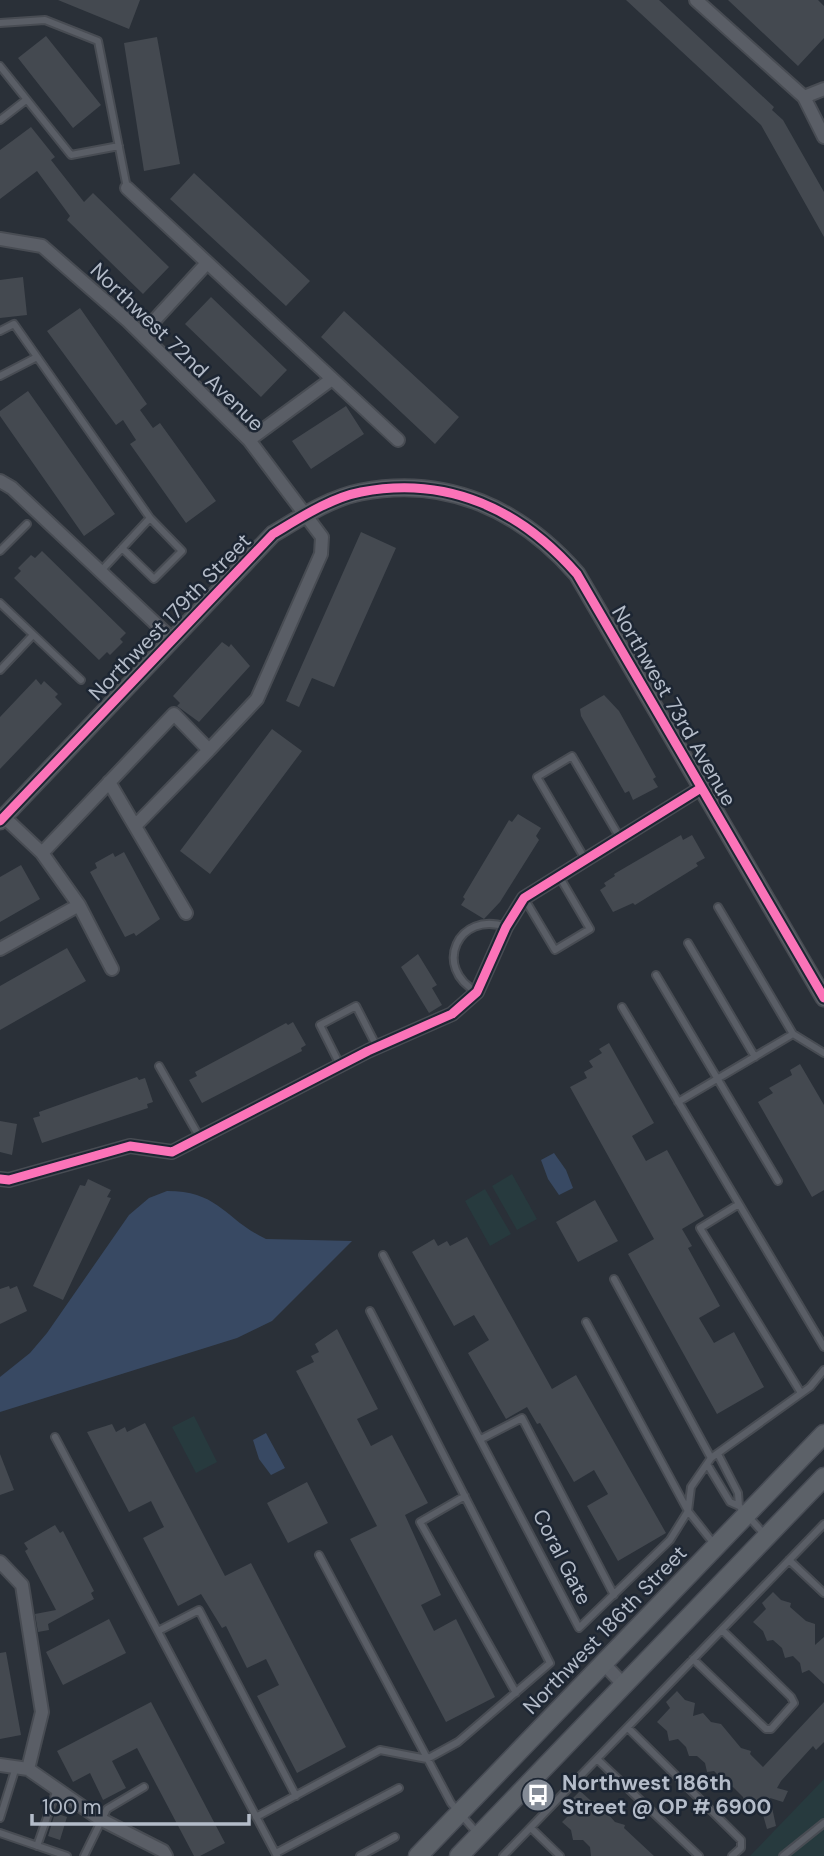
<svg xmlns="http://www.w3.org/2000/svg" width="824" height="1856" viewBox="0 0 824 1856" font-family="'DM Sans',sans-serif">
<rect width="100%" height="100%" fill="#2a3038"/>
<path fill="#273a3e" d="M512,1174L537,1219L517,1230L492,1186Z
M485,1189L511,1234L490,1246L465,1201Z
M194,1416L217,1462L196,1473L172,1427Z
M824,1779V1856H750Z"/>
<path fill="#384963" d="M554,1153L566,1170L573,1188L559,1195L548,1179L541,1160Z
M167,1191C220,1191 225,1220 266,1239L352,1241L272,1321L237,1338L0,1412V1377L30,1353L47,1333L129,1215L149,1198Z
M266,1433L285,1468L271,1475L259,1459L253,1440Z"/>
<path fill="#444950" d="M58,0H140L129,29Z
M626,0H659L774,107L772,110L783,120L824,192V237L761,125Z
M728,0H818L824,6V38L798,66Z
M46,36L101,105L73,128L18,58Z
M157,37L180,164L144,171L124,43Z
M31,127L55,157L51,160L84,202L93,193L169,267L143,294L67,220L70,216L37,171L0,199V150Z
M194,173L310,281L286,306L170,199Z
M23,277L27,315L0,318V280Z
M211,297L287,370L261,397L185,324Z
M80,308L147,404L140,410L153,428L160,423L216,501L186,523L130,444L136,440L123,420L116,425L47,331Z
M344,311L459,417L435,444L321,337Z
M28,391L115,514L84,536L0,416V411Z
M346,406L364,434L311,469L292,441Z
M361,532L396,548L334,687L312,678L299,707L286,701Z
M42,551L126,633L120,639L123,642L110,655L107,652L99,660L14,578L21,571L18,568L31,555L35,558Z
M222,642L229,647L231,644L250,666L199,722L177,706L180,703L173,696Z
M36,679L41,685L44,681L58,694L55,697L62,704L0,769V717Z
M604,695L619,711L656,777L653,779L658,787L633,800L629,791L625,793L581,716L580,709Z
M272,729L302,751L210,874L180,851Z
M518,814L541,828L536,836L539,840L500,902L484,919L461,905L465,899L463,897L509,820L512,822Z
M681,835L683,840L692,835L705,858L696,863L698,866L635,905L633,903L613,912L600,890L606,886L604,883L615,876L614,874Z
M124,852L160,919L136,936L134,933L125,937L90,872L97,868L95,863L113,853L115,857Z
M21,865L40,899L0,922V877Z
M67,948L86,981L0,1030V986Z
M418,954L437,985L432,988L442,1005L429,1013L401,967Z
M293,1022L306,1045L301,1048L302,1051L202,1103L189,1080L197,1076L195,1072L286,1023L288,1025Z
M609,1043L654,1123L632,1136L646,1161L667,1150L704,1216L682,1229L692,1246L688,1248L720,1306L699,1318L714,1343L734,1332L764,1387L717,1414L628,1254L654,1239L570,1087L587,1078L584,1072L593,1067L589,1061L602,1053L599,1049Z
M800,1064L824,1105V1190L812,1197L758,1102L773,1093L769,1088L792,1075L790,1070Z
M137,1077L139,1080L145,1078L153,1102L147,1104L148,1108L42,1143L33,1118L40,1116L39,1112Z
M0,1121L17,1124L12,1155L0,1152Z
M88,1179L111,1190L107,1197L111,1198L63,1300L33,1286L80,1185L85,1186Z
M595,1200L618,1241L578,1262L556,1222Z
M467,1237L552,1389L576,1375L666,1533L618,1561L587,1506L608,1494L594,1470L574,1482L540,1423L537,1424L527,1407L506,1419L468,1353L489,1340L474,1315L454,1326L412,1252L434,1239L438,1246L447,1241L450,1246Z
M9,1286L10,1289L17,1286L27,1311L0,1324V1289Z
M337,1329L378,1409L357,1419L371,1446L392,1435L428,1503L405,1515L441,1595L421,1605L434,1631L456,1619L495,1697L446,1722L350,1539L377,1526L296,1371L314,1362L311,1356L319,1352L315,1344Z
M145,1423L225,1576L251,1563L346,1747L297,1773L257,1696L279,1685L266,1659L247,1668L226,1626L222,1628L201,1594L178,1606L143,1538L164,1527L151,1501L129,1512L87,1432L112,1424L116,1432L125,1427L127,1432Z
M0,1454L14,1490L0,1495Z
M307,1482L328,1523L288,1543L267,1503Z
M55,1525L60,1533L63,1531L94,1591L91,1593L94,1599L48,1624L49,1630L38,1632L35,1614L56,1610L25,1551L28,1549L24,1543Z
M773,1592L781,1600L791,1603L790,1607L806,1621L815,1624V1645L824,1637V1684L809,1670L802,1673L800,1663L793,1656L785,1658L782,1648L773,1640L767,1641L763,1631L753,1622L766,1609L762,1603Z
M109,1619L126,1653L63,1685L46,1652Z
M6,1652L21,1735L0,1739V1653Z
M677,1691L685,1700L695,1703L693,1716L703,1713L711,1722L721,1724L741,1748L751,1751L750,1754L763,1767L824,1702V1742L816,1750L813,1746L781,1781L777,1788L788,1791L783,1802L770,1798L776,1826L767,1829L760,1804L747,1812L743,1797L733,1787L725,1790L723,1780L714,1771L707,1772L705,1763L697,1756H689L686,1747L678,1739L669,1741L667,1731L657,1722L670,1708L666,1702Z
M151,1702L225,1843L200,1856H194L137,1748L112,1761L126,1788L103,1800L90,1773L73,1782L57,1751Z
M580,1791L590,1800L599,1802L597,1816L607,1813L615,1822L625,1825L624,1828L654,1856H591L590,1847L583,1840H573L571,1830L562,1822L575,1809L570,1801Z
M55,1813L67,1817L60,1840L48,1836Z"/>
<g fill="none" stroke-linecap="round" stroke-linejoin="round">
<defs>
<path id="lane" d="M0,23L45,20L98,41L127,188
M0,66L71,155L119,146
M0,120L26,100
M0,331L14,324L150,518L182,551L154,579L122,548
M0,376L37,357
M0,551L27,524
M100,572L150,518
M0,603L81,680
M0,670L33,635
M585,859L537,777L572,756L620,838
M524,898L555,950L590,929L559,876
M718,907L793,1034
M688,943L755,1057
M656,975L778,1181
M477,992C432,968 458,910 506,927
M622,1007L824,1347
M340,1065L320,1025L356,1006L377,1047
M159,1066L200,1138
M678,1102L793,1034L824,1053
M739,1204L700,1228L801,1393
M383,1255L579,1628L670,1540L688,1511L691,1487L711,1458L810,1387L824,1370
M614,1279L711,1458
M586,1322L688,1511L714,1544
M55,1437L277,1856
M481,1439L522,1418L614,1595
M718,1454L738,1493L739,1506
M707,1464L730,1502L739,1506L765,1535
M465,1496L420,1522L516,1693
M319,1555L451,1803L477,1833
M789,1560L824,1593
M158,1631L199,1610L296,1796
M693,1659L766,1729H771L794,1703L791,1697L722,1630
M628,1728L741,1840V1848L732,1856
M597,1759L699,1856
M256,1817L380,1750L427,1759L458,1742L550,1663L370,1311
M0,1818L16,1767
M531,1828L560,1856
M0,1833L67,1856
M37,1846L57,1789
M276,1853L399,1788
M84,1856L107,1809L144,1787
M360,1856L395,1837
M503,1856L824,1524
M783,1856L824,1823"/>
<path id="street" d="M696,0L804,97L824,137
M804,97L824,89
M127,188L398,440
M0,239L42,246L128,321L249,440L322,537L321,554L257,699L209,750L174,714L42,853
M142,334L207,263
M249,440L332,379
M0,481L12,488L171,638
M109,782L186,913
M4,817L42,853L79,905L112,969
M136,825L209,750
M0,949L79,905
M0,1179L9,1180L130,1146L172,1152L368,1051L452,1014L477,992L506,927L524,898L701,788
M0,1562L22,1585L42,1712L28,1769
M604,1664L624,1685
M0,1765L28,1769L100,1819L163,1851L166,1856"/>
<path id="secondary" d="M0,821L273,534C300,518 330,498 361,492C448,475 521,510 577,574L824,998"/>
<path id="primary" d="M418,1856L824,1434
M459,1856L824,1477"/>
</defs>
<use href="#lane" stroke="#484c53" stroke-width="10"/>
<use href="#street" stroke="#484c53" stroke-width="16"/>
<use href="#secondary" stroke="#484c53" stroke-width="19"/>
<use href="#primary" stroke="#484c55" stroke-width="21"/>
<use href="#lane" stroke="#5a5e66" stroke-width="6"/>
<use href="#street" stroke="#5a5e66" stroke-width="12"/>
<use href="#secondary" stroke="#595d64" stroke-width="16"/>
<use href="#primary" stroke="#5c6168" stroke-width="18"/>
<defs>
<path id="cycleway" d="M0,821L273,534C300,518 330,498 361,492C448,475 521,510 577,574L824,998
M0,1179L9,1180L130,1146L172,1152L368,1051L452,1014L477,992L506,927L524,898L701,788"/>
</defs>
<use href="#cycleway" stroke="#1d2633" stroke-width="13"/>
<use href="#cycleway" stroke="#fb73b8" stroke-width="9"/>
</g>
<defs>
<symbol id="bus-disc" viewBox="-11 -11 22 22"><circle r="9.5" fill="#848b96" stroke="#1d2633"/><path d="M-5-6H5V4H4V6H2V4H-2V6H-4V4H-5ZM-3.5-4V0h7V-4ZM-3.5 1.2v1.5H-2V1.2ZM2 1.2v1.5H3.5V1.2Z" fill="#fff"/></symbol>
</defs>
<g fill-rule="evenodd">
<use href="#bus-disc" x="519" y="1776" width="38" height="38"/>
</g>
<g text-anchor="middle" stroke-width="5" stroke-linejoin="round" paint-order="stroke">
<g font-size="21" fill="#b4bcc9" stroke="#1d2633">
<text transform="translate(177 347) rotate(44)" y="7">Northwest 72nd Avenue</text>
<text transform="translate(170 617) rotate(-46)" y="7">Northwest 179th Street</text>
<text transform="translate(674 706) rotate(60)" y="7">Northwest 73rd Avenue</text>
<text transform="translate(562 1557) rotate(63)" y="7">Coral Gate</text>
<text transform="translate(605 1630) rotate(-46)" y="7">Northwest 186th Street</text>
</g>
<g font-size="21" font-weight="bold" fill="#b4bcc9" stroke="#1d2633" text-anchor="start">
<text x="562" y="1790">Northwest 186th<tspan x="562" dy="24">Street @ OP # 6900</tspan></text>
</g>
</g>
<path d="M32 1814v10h217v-10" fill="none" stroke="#b4bcc9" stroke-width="3.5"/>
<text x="42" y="1814" font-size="21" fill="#b4bcc9" stroke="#1d2633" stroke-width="5" paint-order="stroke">100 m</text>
</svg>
